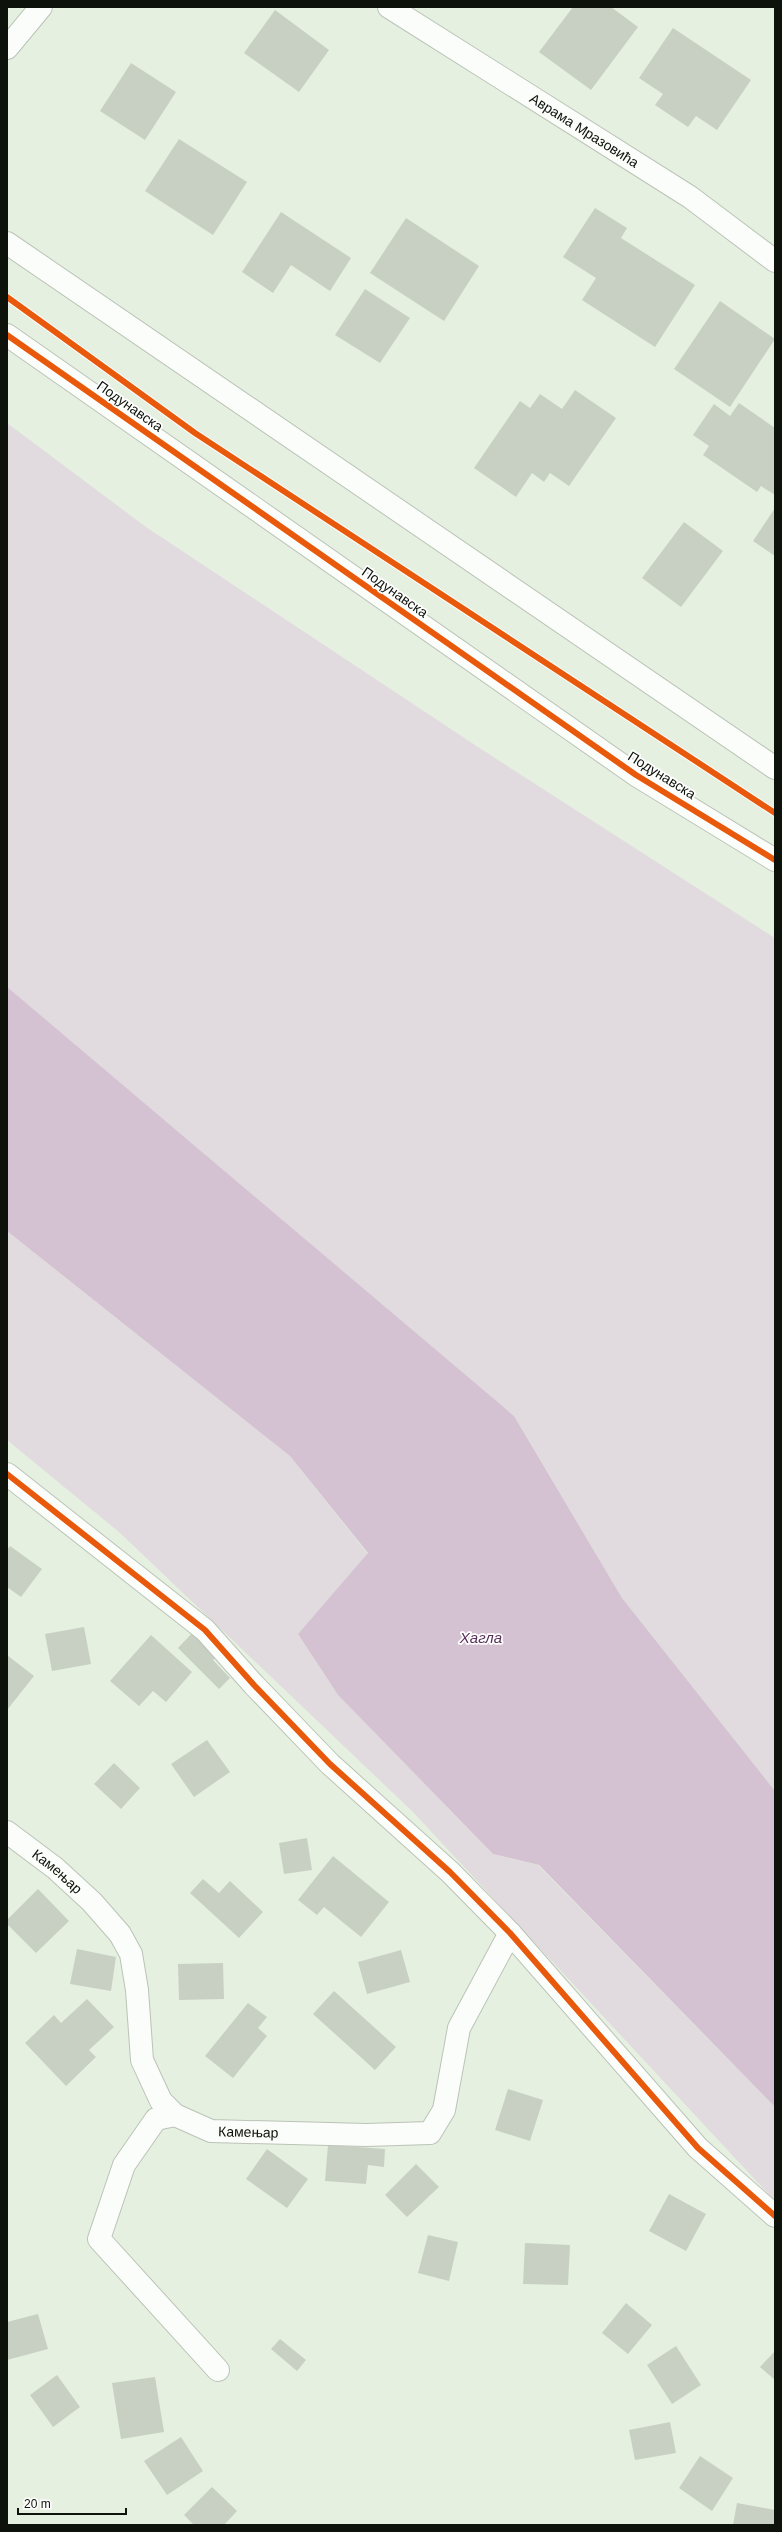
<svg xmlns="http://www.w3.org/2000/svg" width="782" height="2532" viewBox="0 0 782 2532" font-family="Helvetica,sans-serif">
<rect width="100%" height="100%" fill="#e5f0e0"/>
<path fill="#e1dbdf" d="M7,423L146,527L484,751L775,938V1791L622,1598L514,1416L7,993Z
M7,1231L290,1456L368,1554L298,1634L338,1695L493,1854L538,1865L775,2107V2201L413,1812L119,1532L7,1440Z"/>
<path fill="#d4c2d2" d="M7,987L514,1416L622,1598L775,1791V2107L539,1865L493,1854L338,1695L298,1634L368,1553L290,1456L7,1231Z"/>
<path fill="#c8d0c4" d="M573,7H611L638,27L591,90L539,52Z
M275,10L329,50L299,92L244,53Z
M673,28L751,80L717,130L696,116L688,127L655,105L663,94L639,78Z
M131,63L176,92L145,140L100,111Z
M179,139L247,182L213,235L145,191Z
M595,208L627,228L621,238L695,285L655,347L582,300L596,278L563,257Z
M281,212L351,258L330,291L291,265L273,293L242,272Z
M406,218L479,266L444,321L370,273Z
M365,289L410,318L380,363L335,335Z
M720,301L775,339L730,407L674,369Z
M575,390L616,418L569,486L550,473L544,482L532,473L516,497L474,468L520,401L530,408L540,394L562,409Z
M739,403L775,428V495L761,486L757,492L703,455L709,446L693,435L714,404L730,416Z
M775,508V556L753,541Z
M684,522L723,551L681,607L642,578Z
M10,1546L42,1569L21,1597L7,1587V1550Z
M84,1627L91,1664L52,1671L45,1634Z
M197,1628L221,1652L213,1660L230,1678L219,1689L178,1648Z
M151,1635L192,1672L166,1702L153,1691L139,1706L110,1681Z
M7,1655L34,1676L7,1710Z
M207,1740L230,1772L194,1797L171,1764Z
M114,1763L140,1788L121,1809L94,1784Z
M307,1838L312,1870L284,1874L279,1843Z
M333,1856L389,1902L361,1937L324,1907L317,1915L298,1900Z
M203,1879L219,1893L230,1881L263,1912L239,1938L190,1893Z
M38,1889L69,1921L36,1953L7,1924V1920Z
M77,1949L116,1957L111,1991L70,1984Z
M401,1950L410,1982L367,1994L358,1962Z
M223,1963L224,1999L179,2000L178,1964Z
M334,1991L396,2047L375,2070L313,2014Z
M87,1999L114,2027L89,2050L96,2057L66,2086L25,2043L54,2015L61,2023Z
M248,2003L267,2017L258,2028L267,2036L233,2078L205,2056Z
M508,2089L543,2100L530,2141L495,2130Z
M328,2145L385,2149L384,2167L368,2165L366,2184L325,2181Z
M267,2149L308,2179L287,2208L246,2179Z
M416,2164L439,2187L407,2217L385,2195Z
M669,2194L706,2214L686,2251L649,2231Z
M428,2235L458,2242L449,2281L418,2273Z
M525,2243L570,2245L568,2285L523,2284Z
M626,2303L652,2325L628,2354L602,2333Z
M38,2314L48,2349L7,2360V2322Z
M280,2339L306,2360L297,2371L271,2349Z
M676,2346L701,2385L672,2404L647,2365Z
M775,2351V2380L760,2367Z
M57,2375L80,2407L53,2427L30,2395Z
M155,2377L164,2432L121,2439L112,2383Z
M670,2422L676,2453L635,2460L629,2430Z
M181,2437L203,2471L167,2495L144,2461Z
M700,2456L733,2478L712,2511L679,2488Z
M212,2487L237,2511L224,2525H194L184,2515Z
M737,2503L775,2510V2525H733Z"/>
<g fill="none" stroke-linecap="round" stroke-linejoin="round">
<defs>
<g id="minor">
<path id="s1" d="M389,7L690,197L775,261"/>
<path d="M7,48L41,7"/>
<path d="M7,243L775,768"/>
<path d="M7,335L636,775L775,860"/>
<path d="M7,1474L205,1630L254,1685L330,1764L450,1872L510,1933L698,2148L775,2216"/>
<path id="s2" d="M7,1832L55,1868L92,1902L120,1934L131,1954L137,1990L142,2060L161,2101L175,2115L211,2131L366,2135L430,2133L444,2110L459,2028L510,1933"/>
<path d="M175,2115L156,2119L124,2165L99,2239L218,2370"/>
</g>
</defs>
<use href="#minor" stroke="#bbc3b7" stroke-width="24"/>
<use href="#minor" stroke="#fbfdfa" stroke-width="22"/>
<defs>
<path id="cycleway" d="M7,297L195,433L775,813
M7,335L636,775L775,860
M7,1474L205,1630L254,1685L330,1764L450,1872L510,1933L698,2148L775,2216"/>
</defs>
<use href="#cycleway" stroke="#fff" stroke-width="8"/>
<use href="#cycleway" stroke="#e8590c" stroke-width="6"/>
</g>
<g text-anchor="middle" stroke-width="3.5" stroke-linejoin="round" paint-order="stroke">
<g font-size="14" fill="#0d130a" stroke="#fff">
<text dy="5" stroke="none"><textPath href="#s1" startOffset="231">Аврама Мразовића</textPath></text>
<text transform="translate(130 406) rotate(35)" y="5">Подунавска</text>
<text transform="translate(395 592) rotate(35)" y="5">Подунавска</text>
<text transform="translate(662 775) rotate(32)" y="5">Подунавска</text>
<text dy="5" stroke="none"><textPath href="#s2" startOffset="64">Камењар</textPath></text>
<text dy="5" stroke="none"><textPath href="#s2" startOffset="424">Камењар</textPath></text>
</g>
<g font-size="15" font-style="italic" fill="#583059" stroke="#fff">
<text x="481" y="1643">Хагла</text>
</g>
</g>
<rect width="782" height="2532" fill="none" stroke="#0d130a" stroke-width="16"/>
<path d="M18 2508v6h108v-6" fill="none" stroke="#0d130a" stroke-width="2"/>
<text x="24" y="2508" font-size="12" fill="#0d130a" stroke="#ffffff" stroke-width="3" paint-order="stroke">20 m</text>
</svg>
